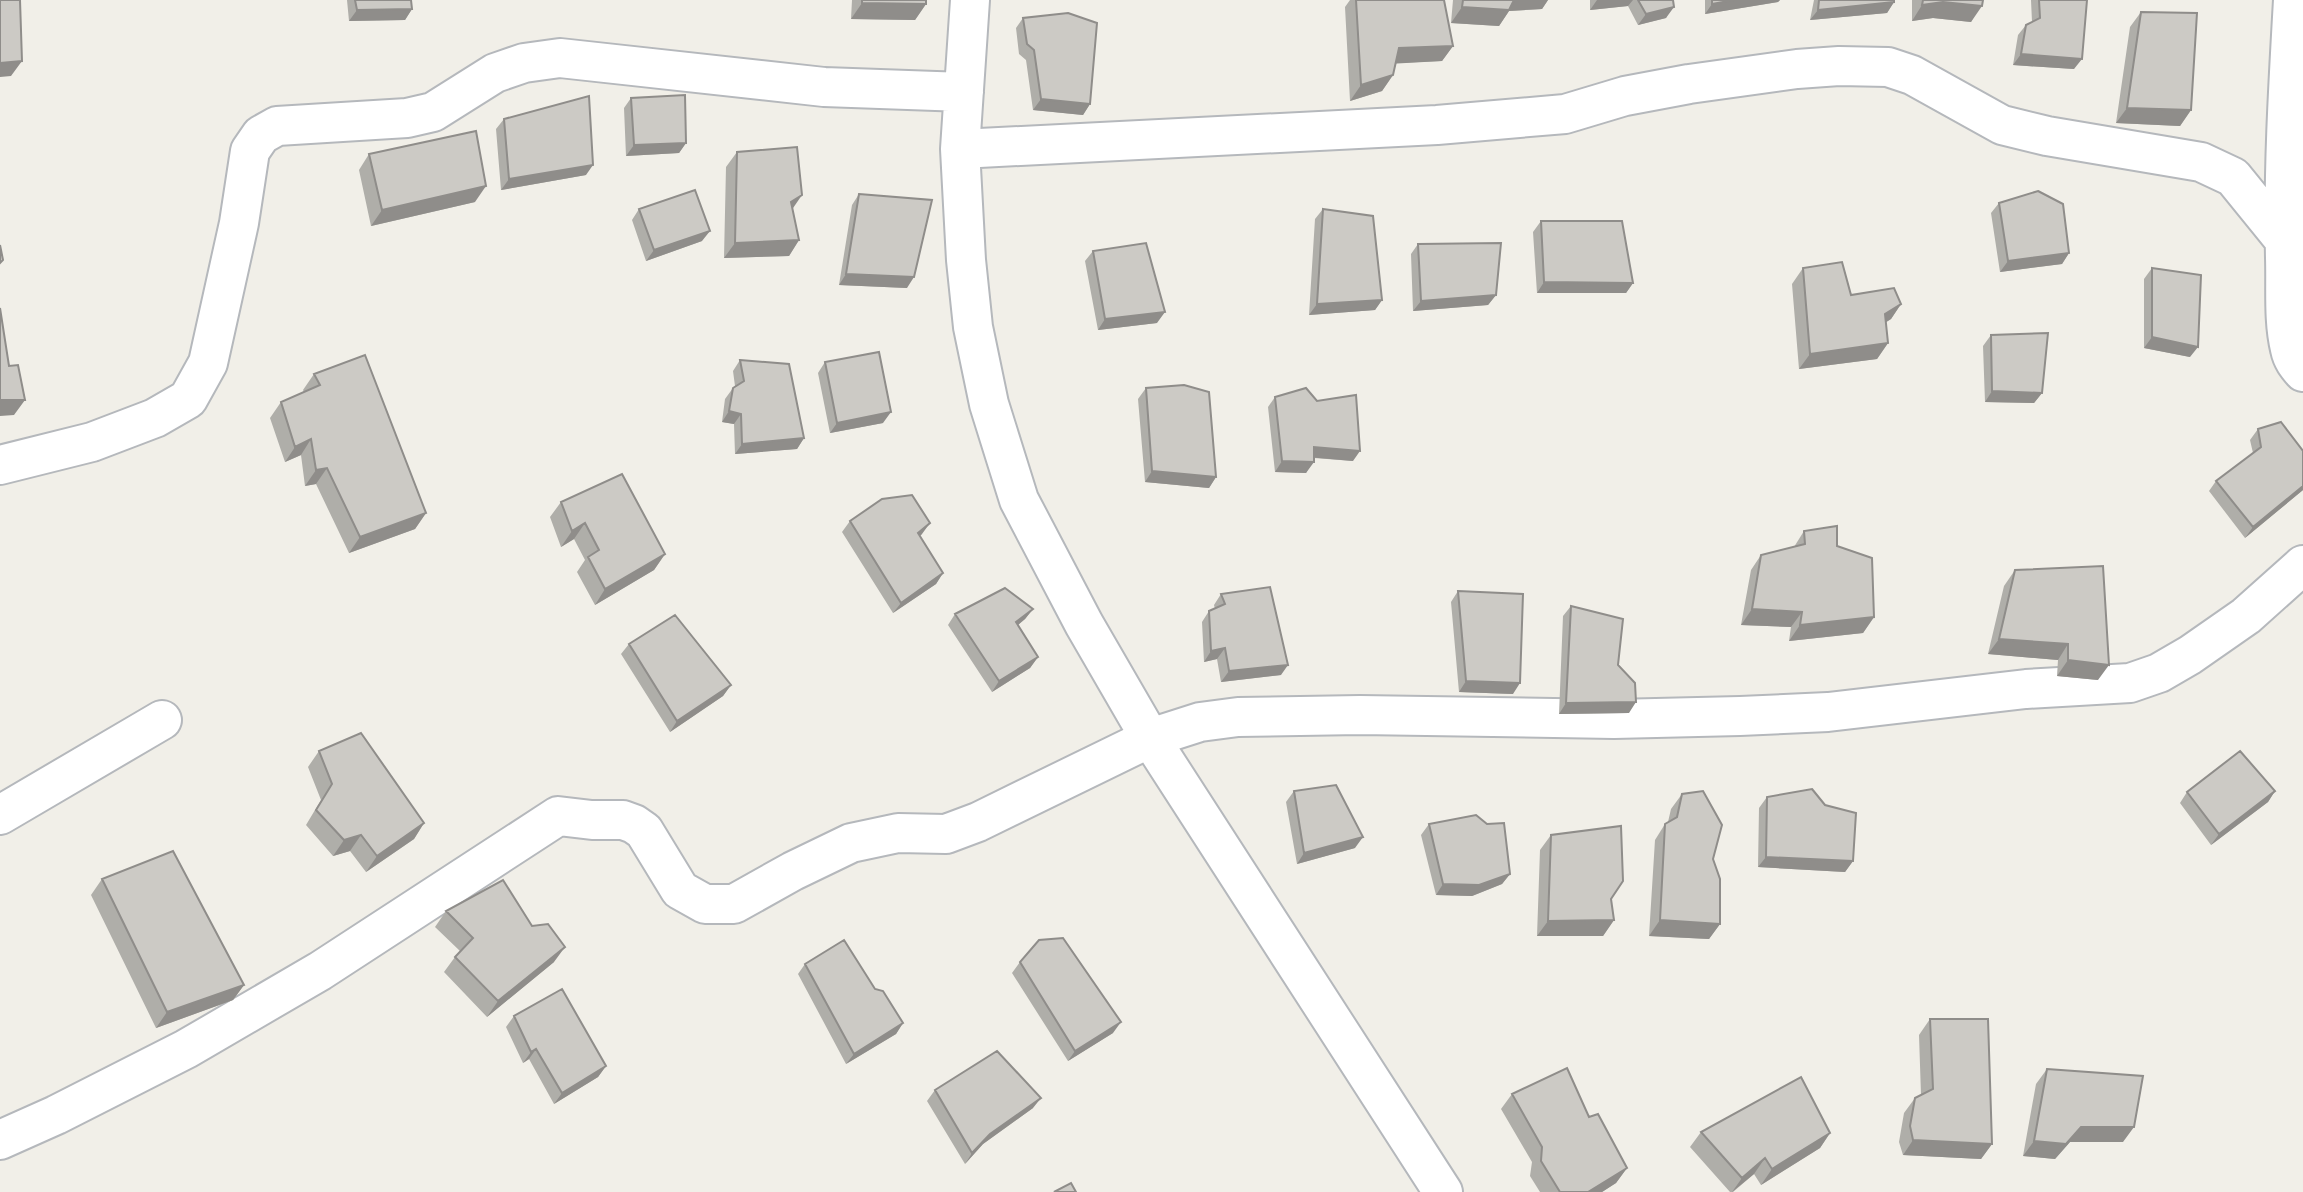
<svg xmlns="http://www.w3.org/2000/svg" width="2303" height="1192" viewBox="0 0 2303 1192" font-family="'PT Sans',sans-serif">
<rect width="100%" height="100%" fill="#f1efe8"/>
<g fill="none" stroke-linecap="round" stroke-linejoin="round">
<defs>
<path id="minor" d="M970,0L960,149L966,260L973,327L989,404L1019,500L1084,624L1150,738L1443,1192
M2293,0C2288,87 2283,171 2285,258C2286,288 2283,320 2290,349C2292,359 2297,365 2303,372
M960,149L1437,125L1565,114L1625,96L1689,84L1797,69L1839,66L1888,67L1912,75L2002,125L2047,136L2201,162L2233,177L2285,241
M0,465L92,442L155,418L188,399L208,363L239,223L250,151L261,135L277,126L407,118L433,112L495,73L524,63L560,58L824,87L964,92
M0,815L162,720
M0,1140L56,1115L186,1049L320,971L558,816L592,820H623L634,824L644,831L680,890L705,904H734L793,871L851,843L898,833L946,834L978,822L1150,738L1200,722L1238,717L1360,715L1614,719L1740,716L1828,712L2026,689L2130,683L2159,673L2190,655L2246,616L2303,565"/>
</defs>
<use href="#minor" stroke="#b5b8bc" stroke-width="42"/>
<use href="#minor" stroke="#fff" stroke-width="38"/>
</g>
<path fill="#afaea9" d="M347,0H411L412,9L405,20L349,21Z
M852,0H926V4L915,20L851,19Z
M1350,0H1444L1453,46L1442,61L1396,63L1393,75L1382,91L1350,101L1345,7Z
M1453,0H1548L1542,9L1509,11L1499,26L1451,23Z
M1590,0H1673L1666,18L1638,25L1628,6L1590,10Z
M1705,0H1780L1778,2L1705,14Z
M1814,0H1894V2L1887,13L1810,20Z
M1912,0H1983L1971,22L1933,18L1912,21Z
M2031,0H2087L2074,69L2013,65L2018,35L2026,25L2032,22Z
M2141,12L2191,110L2180,126L2116,123L2130,27Z
M1023,18L1090,104L1083,115L1033,110L1026,60L1019,54L1016,28Z
M631,98L686,143L679,153L626,156L624,108Z
M504,119L586,175L501,190L496,129Z
M737,152L799,240L789,256L724,258L726,167Z
M369,154L475,202L371,226L359,170Z
M859,194L907,288L839,285L852,205Z
M1999,203L2069,253L2062,264L2000,272L1991,213Z
M639,209L702,241L646,261L632,220Z
M1323,209L1382,300L1375,310L1309,315L1315,219Z
M1541,221L1633,283L1626,293H1537L1533,232Z
M1418,244L1496,295L1488,305L1413,311L1411,254Z
M1093,251L1157,323L1098,330L1085,261Z
M1803,268L1851,295L1901,304L1891,319L1886,322L1888,343L1877,359L1799,369L1792,284Z
M2152,268L2190,357L2144,348V279Z
M1991,335L2042,393L2034,403L1985,402L1983,346Z
M740,360L804,438L797,449L735,454L734,424L722,422L725,399L733,388L735,386L733,371Z
M825,362L883,423L830,433L818,373Z
M314,374L426,513L415,529L349,553L316,484L305,486L301,455L285,462L270,418L281,402L304,392L303,390Z
M1146,388L1216,477L1209,488L1145,482L1138,399Z
M1275,397L1353,461L1314,458L1306,473L1275,472L1268,407Z
M2258,429L2303,490L2245,538L2209,491L2216,481L2253,453L2250,440Z
M561,502L665,554L654,570L595,605L577,572L585,560L574,539L561,547L550,517Z
M850,521L922,534L920,536L943,573L936,584L893,613L842,532Z
M1804,531L1837,546L1874,617L1863,633L1789,641L1791,627L1741,625L1751,570L1761,555L1794,547Z
M2015,570L2098,680L2057,676L2058,660L1988,654L2004,586Z
M1458,591L1513,694L1459,692L1451,602Z
M1221,594L1281,675L1221,682L1217,659L1204,662L1202,622L1209,611L1215,609L1214,605Z
M1571,606L1618,665L1629,713L1559,714L1563,616Z
M1033,609L1025,619L1018,625L1038,657L1030,668L992,692L948,625L955,614Z
M629,644L731,685L723,696L670,732L621,654Z
M319,751L424,823L414,839L366,872L350,851L333,856L306,825L321,800L308,767Z
M1294,791L1355,848L1297,864L1286,802Z
M2275,791L2268,802L2211,845L2180,803L2187,792Z
M1682,794L1713,859L1720,924L1709,939L1649,936L1655,840L1665,824L1668,822L1671,809Z
M1767,797L1853,861L1845,872L1758,867L1759,808Z
M1429,824L1510,874L1502,884L1472,896L1436,895L1421,835Z
M1551,835L1614,920L1603,936H1537L1540,850Z
M102,879L244,985L233,1000L156,1028L91,895Z
M446,911L554,962L487,1017L444,972L455,957L460,951L435,927Z
M1020,962L1113,1033L1068,1061L1012,973Z
M805,964L875,989L903,1023L896,1034L846,1064L798,974Z
M514,1016L606,1066L598,1077L554,1104L529,1059L523,1063L506,1027Z
M1930,1019L1992,1144L1981,1159L1903,1155L1899,1142L1904,1113L1915,1098L1921,1095L1919,1035Z
M2047,1069L2123,1142H2070L2055,1159L2023,1156L2036,1084Z
M935,1090L1033,1108L983,1144L965,1164L927,1101Z
M1512,1094L1627,1168L1616,1183L1602,1192H1540L1530,1176L1532,1162L1501,1109Z
M1701,1132L1830,1133L1820,1148L1761,1185L1754,1174L1733,1192H1730L1690,1147Z"/>
<path fill="#8f8d8a" d="M1513,0H1548L1542,9L1509,11L1499,26L1451,23L1462,7Z
M1597,0H1633L1628,6L1590,10Z
M1734,0H1780L1778,2L1705,14L1712,4Z
M1894,2L1887,13L1810,20L1818,10Z
M1943,2L1982,6L1971,22L1933,18L1912,21L1922,5Z
M862,3L926,4L915,20L851,19Z
M1674,7L1666,18L1638,25L1646,14Z
M412,9L405,20L349,21L357,10Z
M1453,46L1442,61L1388,64L1399,48Z
M2021,54L2082,59L2074,69L2013,65Z
M22,61L11,76L0,77V63Z
M1393,75L1382,91L1350,101L1361,85Z
M1041,99L1090,104L1083,115L1033,110Z
M2127,108L2191,110L2180,126L2116,123Z
M686,143L679,153L626,156L634,145Z
M593,165L586,175L501,190L509,179Z
M486,186L475,202L371,226L382,210Z
M802,195L791,211V202Z
M710,231L702,241L646,261L654,250Z
M799,240L789,256L724,258L735,243Z
M2069,253L2062,264L2000,272L2008,261Z
M846,274L914,277L907,288L839,285Z
M1544,282L1633,283L1626,293H1537Z
M1496,295L1488,305L1413,311L1421,301Z
M1382,300L1375,310L1309,315L1317,304Z
M1901,304L1891,319L1874,330L1885,314Z
M1165,312L1157,323L1098,330L1105,319Z
M2152,337L2198,347L2190,357L2144,348Z
M1888,343L1877,359L1799,369L1810,354Z
M1992,391L2042,393L2034,403L1985,402Z
M0,400H25L14,415L0,416Z
M729,411L741,414L734,424L722,422Z
M891,412L883,423L830,433L837,423Z
M804,438L797,449L735,454L742,444Z
M311,439L301,455L285,462L295,447Z
M1314,447L1360,451L1353,461L1307,457Z
M1282,461L1314,462L1306,473L1275,472Z
M327,468L316,484L305,486L316,470Z
M1152,471L1216,477L1209,488L1145,482Z
M2303,486V490L2245,538L2253,527Z
M426,513L415,529L349,553L360,537Z
M585,523L574,539L561,547L572,531Z
M930,523L922,534L910,544L918,533Z
M665,554L654,570L595,605L605,589Z
M943,573L936,584L893,613L901,603Z
M1033,609L1025,619L1008,633L1016,622Z
M1752,609L1802,612L1791,627L1741,625Z
M1874,617L1863,633L1789,641L1800,625Z
M1999,639L2068,644L2058,660L1988,654Z
M1225,648L1217,659L1204,662L1211,651Z
M1038,657L1030,668L992,692L999,681Z
M2068,660L2109,665L2098,680L2057,676Z
M1288,665L1281,675L1221,682L1229,671Z
M1466,681L1520,683L1513,694L1459,692Z
M731,685L723,696L670,732L677,721Z
M1636,702L1629,713L1559,714L1566,703Z
M2275,791L2268,802L2211,845L2219,834Z
M424,823L414,839L366,872L377,856Z
M361,835L350,851L333,856L344,840Z
M1363,837L1355,848L1297,864L1304,853Z
M1766,857L1853,861L1845,872L1758,867Z
M1510,874L1502,884L1472,896L1436,895L1443,884Z
M1614,920L1603,936H1537L1548,921Z
M1660,920L1720,924L1709,939L1649,936Z
M565,947L554,962L487,1017L498,1001Z
M244,985L233,1000L156,1028L167,1012Z
M1121,1022L1113,1033L1068,1061L1075,1051Z
M903,1023L896,1034L846,1064L854,1054Z
M536,1049L529,1059L523,1063L531,1052Z
M606,1066L598,1077L554,1104L562,1093Z
M1041,1098L1033,1108L983,1144L965,1164L972,1153L990,1134Z
M2081,1127H2134L2123,1142H2070L2055,1159L2023,1156L2034,1141Z
M1830,1133L1820,1148L1761,1185L1772,1169Z
M1913,1140L1992,1144L1981,1159L1903,1155Z
M1765,1158L1754,1174L1732,1192L1742,1178Z
M1627,1168L1616,1183L1602,1192H1588Z"/>
<path fill="#cccac5" stroke="#8f8d8a" stroke-width="2" d="M0,0H20L22,61L0,63Z
M355,0H411L412,9L357,10Z
M862,0H926V4L862,3Z
M1356,0H1444L1453,46L1399,48L1393,75L1361,85Z
M1463,0H1514L1509,10L1462,7Z
M1638,0H1673L1674,7L1646,14Z
M1712,0H1734L1712,4Z
M1819,0H1894V2L1818,10Z
M1923,0H1983L1982,6L1943,2L1922,5Z
M2039,0H2087L2082,59L2021,54L2026,25L2040,18Z
M2141,12L2197,13L2191,110L2127,108Z
M1068,13L1097,23L1090,104L1041,99L1034,50L1027,44L1023,18Z
M685,95L686,143L634,145L631,98Z
M589,96L593,165L509,179L504,119Z
M476,131L486,186L382,210L369,154Z
M797,147L802,195L791,202L799,240L735,243L737,152Z
M695,190L710,231L654,250L639,209Z
M2038,191L2063,204L2069,253L2008,261L1999,203Z
M859,194L932,200L914,277L846,274Z
M1323,209L1373,216L1382,300L1317,304Z
M1541,221H1622L1633,283L1544,282Z
M1146,243L1165,312L1105,319L1093,251Z
M1501,243L1496,295L1421,301L1418,244Z
M0,245L3,260L0,263Z
M1842,262L1851,295L1894,288L1901,304L1885,314L1888,343L1810,354L1803,268Z
M2152,268L2201,275L2198,347L2152,337Z
M0,308L9,366L18,365L25,400H0Z
M2048,333L2042,393L1992,391L1991,335Z
M879,352L891,412L837,423L825,362Z
M365,355L426,513L360,537L327,468L316,470L311,439L295,447L281,402L320,385L314,374Z
M740,360L789,364L804,438L742,444L741,414L729,411L733,388L744,381Z
M1184,385L1209,392L1216,477L1152,471L1146,388Z
M1306,388L1317,401L1356,395L1360,451L1314,447V462L1282,461L1275,397Z
M2281,422L2303,451V486L2253,527L2216,481L2261,447L2258,429Z
M622,474L665,554L605,589L588,557L599,550L585,523L572,531L561,502Z
M912,495L930,523L918,533L943,573L901,603L850,521L882,499Z
M1837,526V546L1872,558L1874,617L1800,625L1802,612L1752,609L1761,555L1805,544L1804,531Z
M2103,566L2109,665L2068,660V644L1999,639L2015,570Z
M1270,587L1288,665L1229,671L1225,648L1211,651L1209,611L1225,604L1221,594Z
M1005,588L1033,609L1016,622L1038,657L999,681L955,614Z
M1458,591L1523,594L1520,683L1466,681Z
M1571,606L1623,619L1618,665L1635,683L1636,702L1566,703Z
M675,615L731,685L677,721L629,644Z
M361,733L424,823L377,856L361,835L344,840L316,810L332,784L319,751Z
M2240,751L2275,791L2219,834L2187,792Z
M1336,785L1363,837L1304,853L1294,791Z
M1812,789L1825,805L1856,813L1853,861L1766,857L1767,797Z
M1703,791L1722,825L1713,859L1720,879V924L1660,920L1665,824L1677,817L1682,794Z
M1476,815L1487,824L1504,823L1510,874L1479,885L1443,884L1429,824Z
M1621,826L1623,881L1611,899L1614,920L1548,921L1551,835Z
M173,851L244,985L167,1012L102,879Z
M503,880L532,926L548,924L565,947L498,1001L455,957L473,938L446,911Z
M1063,938L1121,1022L1075,1051L1020,962L1039,940Z
M844,940L875,989L883,991L903,1023L854,1054L805,964Z
M562,989L606,1066L562,1093L536,1049L531,1052L514,1016Z
M1930,1019H1988L1992,1144L1913,1140L1910,1126L1915,1098L1933,1089Z
M997,1051L1041,1098L990,1134L972,1153L935,1090Z
M1567,1068L1589,1117L1598,1114L1627,1168L1588,1192H1560L1541,1161L1542,1147L1512,1094Z
M2047,1069L2143,1076L2134,1127H2081L2066,1144L2034,1141Z
M1801,1077L1830,1133L1772,1169L1765,1158L1742,1178L1701,1132Z
M1071,1183L1076,1192H1054Z"/>
</svg>
